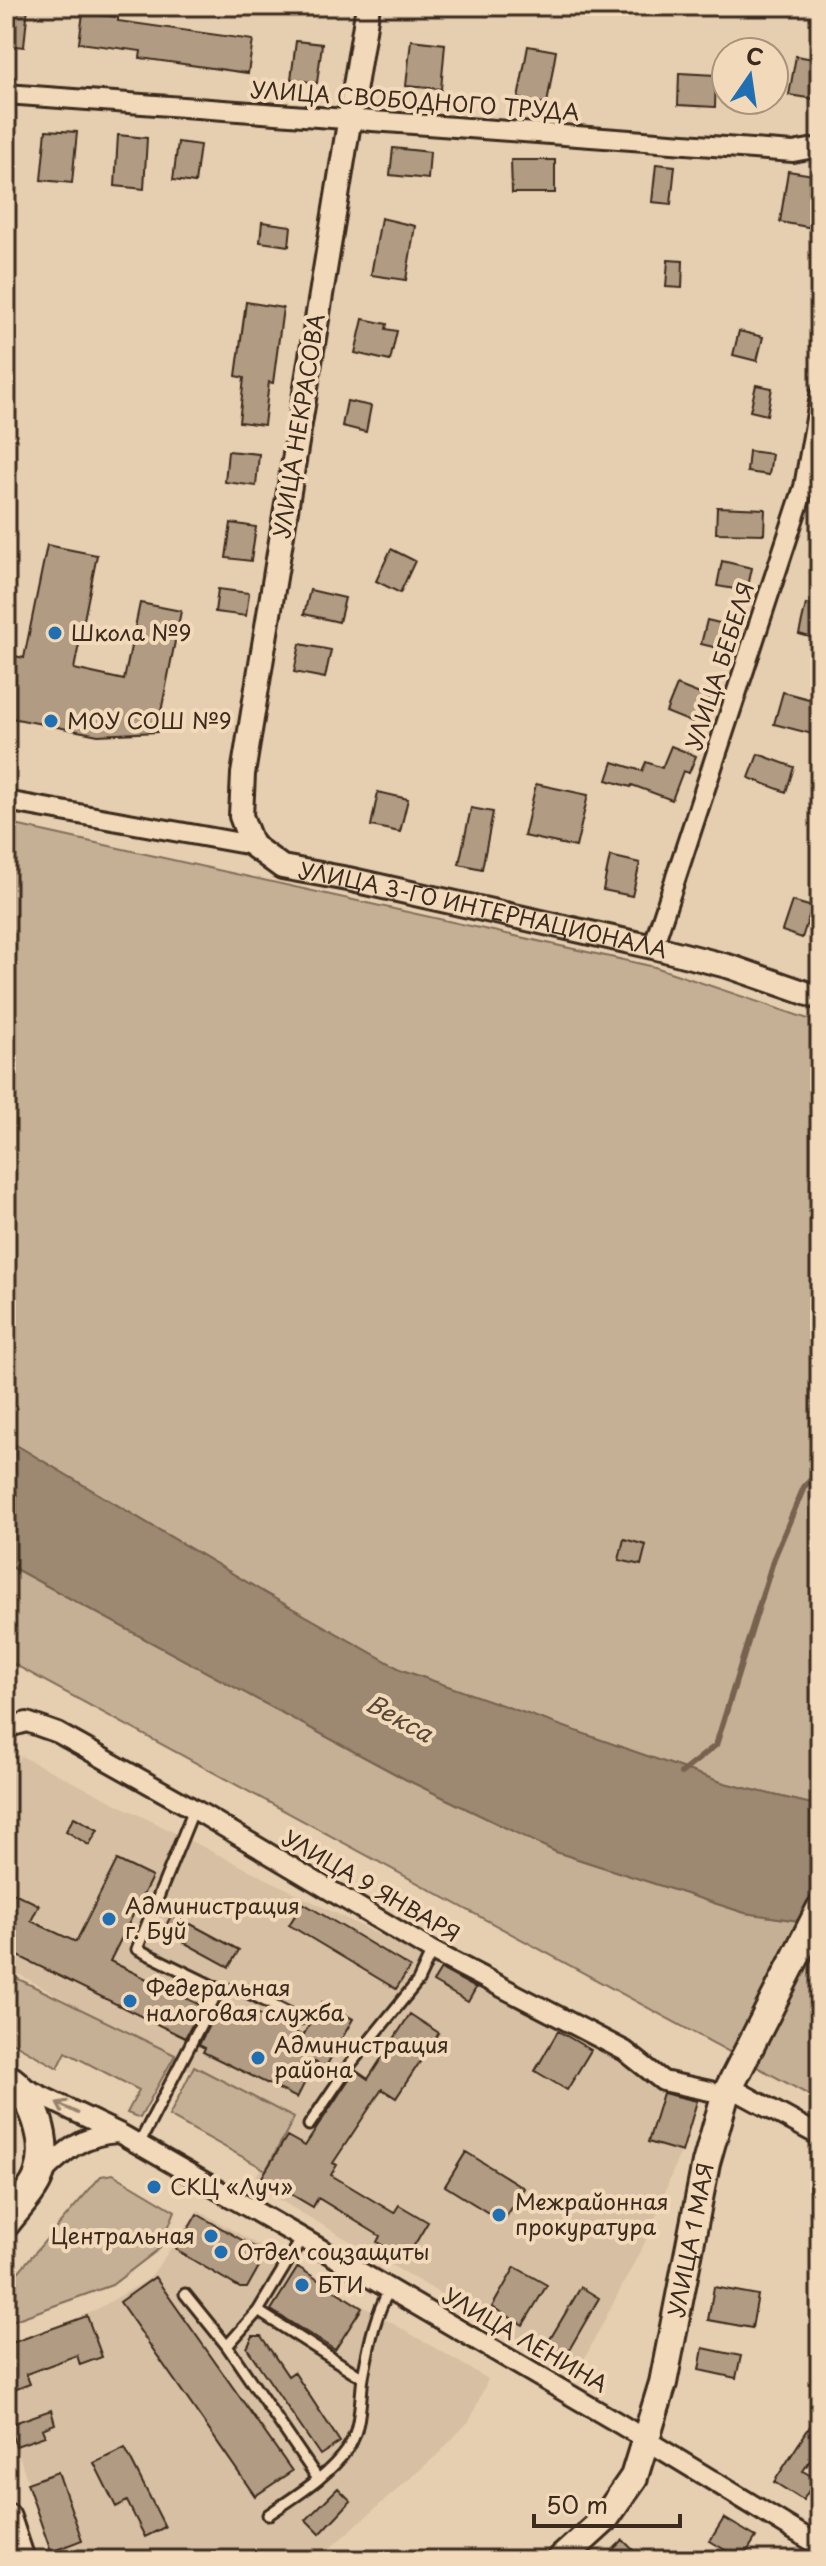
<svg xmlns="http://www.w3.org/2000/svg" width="826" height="2566" viewBox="0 0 826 2566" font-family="'Playpen Sans',sans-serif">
<rect width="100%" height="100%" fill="#e6ceb0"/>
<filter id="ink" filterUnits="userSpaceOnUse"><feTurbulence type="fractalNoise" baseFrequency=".0125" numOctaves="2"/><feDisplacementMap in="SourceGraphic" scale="16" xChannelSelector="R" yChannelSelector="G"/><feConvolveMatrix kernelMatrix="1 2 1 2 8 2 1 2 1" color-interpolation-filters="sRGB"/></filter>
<g filter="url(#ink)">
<path fill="#d6bfa2" d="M21,1756L701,2096L650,2232L577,2373L252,2184L285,2124L6,1967V1785Z
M198,2210L488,2379L470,2420L437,2455L316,2560H55L6,2418V2350L96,2310L149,2279Z"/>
<path fill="#c6b095" stroke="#806d5a" stroke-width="2" d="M6,823L655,967L820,1023V1806L724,1783L402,1670L265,1593L6,1439Z
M6,1564L405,1779L556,1852L745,1913L820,1924V2101L6,1660Z
M6,1973L175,2055L140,2118L127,2113L139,2090L66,2052L58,2068L6,2039Z
M194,2066L294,2118L266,2170L169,2116Z
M113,2174L175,2211L160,2248L112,2285L6,2323V2286L101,2176Z"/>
<path fill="#9d8872" stroke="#766250" stroke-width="2" d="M6,1439L265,1593L402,1670L724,1783L820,1806V1924L745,1913L556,1852L405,1779L6,1564Z"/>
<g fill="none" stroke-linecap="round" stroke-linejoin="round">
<path stroke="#766250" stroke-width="6" d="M681,1773L716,1745L774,1558L804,1487L820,1470"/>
</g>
<path fill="#b19b83" stroke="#3b2a1e" stroke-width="2" d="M6,6H28L24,47L6,45Z
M83,13L118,17V21L253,40L248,73L140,58L141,51L79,43Z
M411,40L445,44L441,89L406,86Z
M296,41L322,44L317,83L291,79Z
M528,46L556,51L547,104L518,99Z
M796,56L820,60V100L789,95Z
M679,73L716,75L715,107L678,105Z
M46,130L77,132L72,183L41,180Z
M118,135L147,138L144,189L115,186Z
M178,142L200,145L195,183L173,180Z
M393,148L430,152L428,179L390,175Z
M511,160H555V193H512Z
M656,164L675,166L671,204L652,202Z
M788,171L820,176L813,228L780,222Z
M381,218L415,226L406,280L371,275Z
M262,222L291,226L289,246L260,242Z
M668,260L683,261L682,288L666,287Z
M246,302L283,308L273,383L269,382L264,425L239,422L244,378L236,376Z
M363,319L387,324L386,329L397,331L390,361L355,353Z
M739,331L763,337L757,361L733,355Z
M756,385L772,388L767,415L750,411Z
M347,401L371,406L366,432L342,426Z
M228,451L259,454L256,486L225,482Z
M749,451L772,454L769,475L747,472Z
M717,507L765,509L764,534L716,533Z
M231,523L256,527L251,561L226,558Z
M47,545L97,555L74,669L124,680L140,603L181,611L157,732L98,735L6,717V654L24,658Z
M391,549L415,561L400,593L376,581Z
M722,561L752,568L747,591L717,586Z
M218,589L249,593L246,616L215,612Z
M310,590L345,598L339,622L304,614Z
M806,604L820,607V640L799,634Z
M707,620L736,627L730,651L701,644Z
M300,644L331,650L325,678L294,672Z
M677,685L710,698L698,725L666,712Z
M783,692L820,702V736L774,724Z
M671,746L696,756L689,773L683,771L672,800L632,785L631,787L607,780L613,762L642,771L646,762L662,768Z
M758,754L794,767L786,792L749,778Z
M536,784L588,795L576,847L524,836Z
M378,792L408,799L400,832L371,826Z
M471,808L493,812L482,869L459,864Z
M610,856L640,863L632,896L603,890Z
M792,901L812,907L802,938L782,931Z
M624,1539L646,1545L641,1565L619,1560Z
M74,1817L98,1830L89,1845L66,1831Z
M117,1860L152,1877L110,1961L202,2006L185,2038L6,1950V1889L39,1905L31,1921L76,1942Z
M303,1903L410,1967L396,1989L289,1925Z
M172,1914L239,1950L229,1967L163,1931Z
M441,1969L476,1988L468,2002L433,1982Z
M322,2002L353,2019L325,2068L315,2062L297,2098L203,2052L205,2048L199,2045L215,2013L221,2016L223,2011L243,2021L249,2009L303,2036Z
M410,2014L439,2033L396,2098L382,2089L333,2163L337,2165L331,2175L394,2213L399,2205L428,2222L406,2259L377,2242L380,2236L318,2198L313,2207L262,2177L287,2136L305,2146L355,2070L368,2079Z
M558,2031L591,2050L567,2090L535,2071Z
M663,2093L697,2101L682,2152L648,2142Z
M466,2152L524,2188L503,2222L445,2186Z
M197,2214L266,2254L247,2288H240L176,2250Z
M298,2267L362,2308L335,2350L271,2310Z
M515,2267L547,2285L523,2325L492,2307Z
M155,2277L292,2471L255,2496L120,2302Z
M581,2287L599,2298L565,2357L546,2346Z
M714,2287L758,2295L752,2328L708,2320Z
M87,2316L102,2357L80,2365L77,2355L26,2374L30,2384L6,2393V2345Z
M253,2336H261L288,2376L294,2372L340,2442L320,2455L247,2348Z
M703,2348L741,2356L736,2378L699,2370Z
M51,2410L55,2424L42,2429L45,2436L16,2446L8,2425Z
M820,2411V2446L803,2471L816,2479L803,2500L774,2482Z
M125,2448L165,2527L145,2537L127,2501L116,2507L94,2463Z
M58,2472L82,2540L51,2552L27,2483Z
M338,2488L351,2501L320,2534L306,2520Z
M724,2518L756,2537L742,2560L710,2541Z
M623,2540L643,2560H602Z"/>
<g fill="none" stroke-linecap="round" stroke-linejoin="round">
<defs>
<path id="service" d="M194,1809L137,1949L219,1989L243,1990L300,2019
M309,2125L349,2066L418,1981L432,1951
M139,2144L219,1989
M185,2294L227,2346L318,2479
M258,2311L363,2378
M227,2346L258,2311L302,2238
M268,2515C295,2496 328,2477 348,2448C361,2430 360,2399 363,2377C369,2346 374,2316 390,2289"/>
<path id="minor" d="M6,94L793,152L820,147
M6,801L252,845
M653,947L804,487L820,396
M6,1731L9,1727L27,1722L58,1733L194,1809L432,1951L625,2051L663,2081L710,2091
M19,2085L119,2133L302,2238L620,2424L820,2546
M741,2093L820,2136
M39,2176C65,2151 81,2135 118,2133"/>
<g id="tertiary">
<path id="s1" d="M368,6L243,774L241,816L252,845L282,867L348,879L653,947L731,967L820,998"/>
</g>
<g id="secondary">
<path id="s2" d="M560,2560L604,2520L634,2477L663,2383L706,2163L725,2096L820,1909"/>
</g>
<path id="primary" d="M6,2078C35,2094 50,2144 39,2175C35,2189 15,2210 6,2222
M6,2518L20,2560"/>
</defs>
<use href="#service" stroke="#3b2a1e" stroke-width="15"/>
<use href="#minor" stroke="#3b2a1e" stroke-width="24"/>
<use href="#tertiary" stroke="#3b2a1e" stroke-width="28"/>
<use href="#secondary" stroke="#3b2a1e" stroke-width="32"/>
<use href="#primary" stroke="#3b2a1e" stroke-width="34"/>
<use href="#service" stroke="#f1d9b9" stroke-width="9"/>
<use href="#minor" stroke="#f1d9b9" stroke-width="18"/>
<use href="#tertiary" stroke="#f1d9b9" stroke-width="22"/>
<use href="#secondary" stroke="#f1d9b9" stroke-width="26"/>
<use href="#primary" stroke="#f1d9b9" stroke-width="28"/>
</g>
<defs><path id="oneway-shaft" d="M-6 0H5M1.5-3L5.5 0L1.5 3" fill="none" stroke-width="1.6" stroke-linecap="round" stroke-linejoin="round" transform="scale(2)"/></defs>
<use stroke="#96826c" href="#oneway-shaft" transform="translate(67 2108) rotate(-154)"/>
</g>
<g fill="#1f6fb2" stroke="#f1d9b9" stroke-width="3">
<circle cx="55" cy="633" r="8"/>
<circle cx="51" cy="721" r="8"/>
<circle cx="109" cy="1919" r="8"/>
<circle cx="130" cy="2001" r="8"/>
<circle cx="258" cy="2058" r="8"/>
<circle cx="154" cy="2187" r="8"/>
<circle cx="499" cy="2215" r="8"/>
<circle cx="211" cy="2236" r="8"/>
<circle cx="221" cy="2252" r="8"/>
<circle cx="302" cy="2285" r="8"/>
</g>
<g text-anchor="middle" stroke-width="8" stroke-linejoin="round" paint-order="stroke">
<g font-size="22" fill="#3b2a1e" stroke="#f1d9b9">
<text transform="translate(415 101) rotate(4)" y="8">УЛИЦА СВОБОДНОГО ТРУДА</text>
<text transform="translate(299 426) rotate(-81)" y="8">УЛИЦА НЕКРАСОВА</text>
<text transform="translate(720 666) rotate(-72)" y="8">УЛИЦА БЕБЕЛЯ</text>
<text dy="8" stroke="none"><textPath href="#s1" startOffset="1094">УЛИЦА 3-ГО ИНТЕРНАЦИОНАЛА</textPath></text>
<text transform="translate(371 1886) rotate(30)" y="8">УЛИЦА 9 ЯНВАРЯ</text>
<text dy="8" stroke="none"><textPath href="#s2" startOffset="356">УЛИЦА 1 МАЯ</textPath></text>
<text transform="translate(525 2340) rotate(30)" y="8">УЛИЦА ЛЕНИНА</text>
</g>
<g font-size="22" fill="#3b2a1e" stroke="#f1d9b9" text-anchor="start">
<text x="71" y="641">Школа №9</text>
<text x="67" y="729">МОУ СОШ №9</text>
<text x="125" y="1914">Администрация<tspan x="125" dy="25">г. Буй</tspan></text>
<text x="146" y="1996">Федеральная<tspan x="146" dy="25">налоговая служба</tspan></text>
<text x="274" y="2053">Администрация<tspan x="274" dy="25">района</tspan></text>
<text x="170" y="2195">СКЦ «Луч»</text>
<text x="515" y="2210">Межрайонная<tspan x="515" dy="25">прокуратура</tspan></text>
<text x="195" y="2244" text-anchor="end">Центральная</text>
<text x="237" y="2260">Отдел соцзащиты</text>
<text x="318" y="2293">БТИ</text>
</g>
<g font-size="24" font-style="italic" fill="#584637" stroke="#f1d9b9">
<text transform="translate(399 1719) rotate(29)" y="8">Векса</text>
</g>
</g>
<rect width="826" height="2566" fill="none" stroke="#f1d9b9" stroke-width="32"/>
<rect x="16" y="16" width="794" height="2534" fill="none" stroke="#3b2a1e" stroke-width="3" filter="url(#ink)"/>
<g transform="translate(750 76) rotate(13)"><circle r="38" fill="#f1d9b9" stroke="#a8937b" stroke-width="2"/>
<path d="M0-6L14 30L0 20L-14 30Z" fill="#1f6fb2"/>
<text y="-12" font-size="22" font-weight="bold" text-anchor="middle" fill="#3b2a1e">С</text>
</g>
<path d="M534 2514v12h146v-12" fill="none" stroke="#3b2a1e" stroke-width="4"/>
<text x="546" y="2514" font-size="24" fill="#3b2a1e" stroke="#f1d9b9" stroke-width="6" paint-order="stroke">50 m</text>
</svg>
